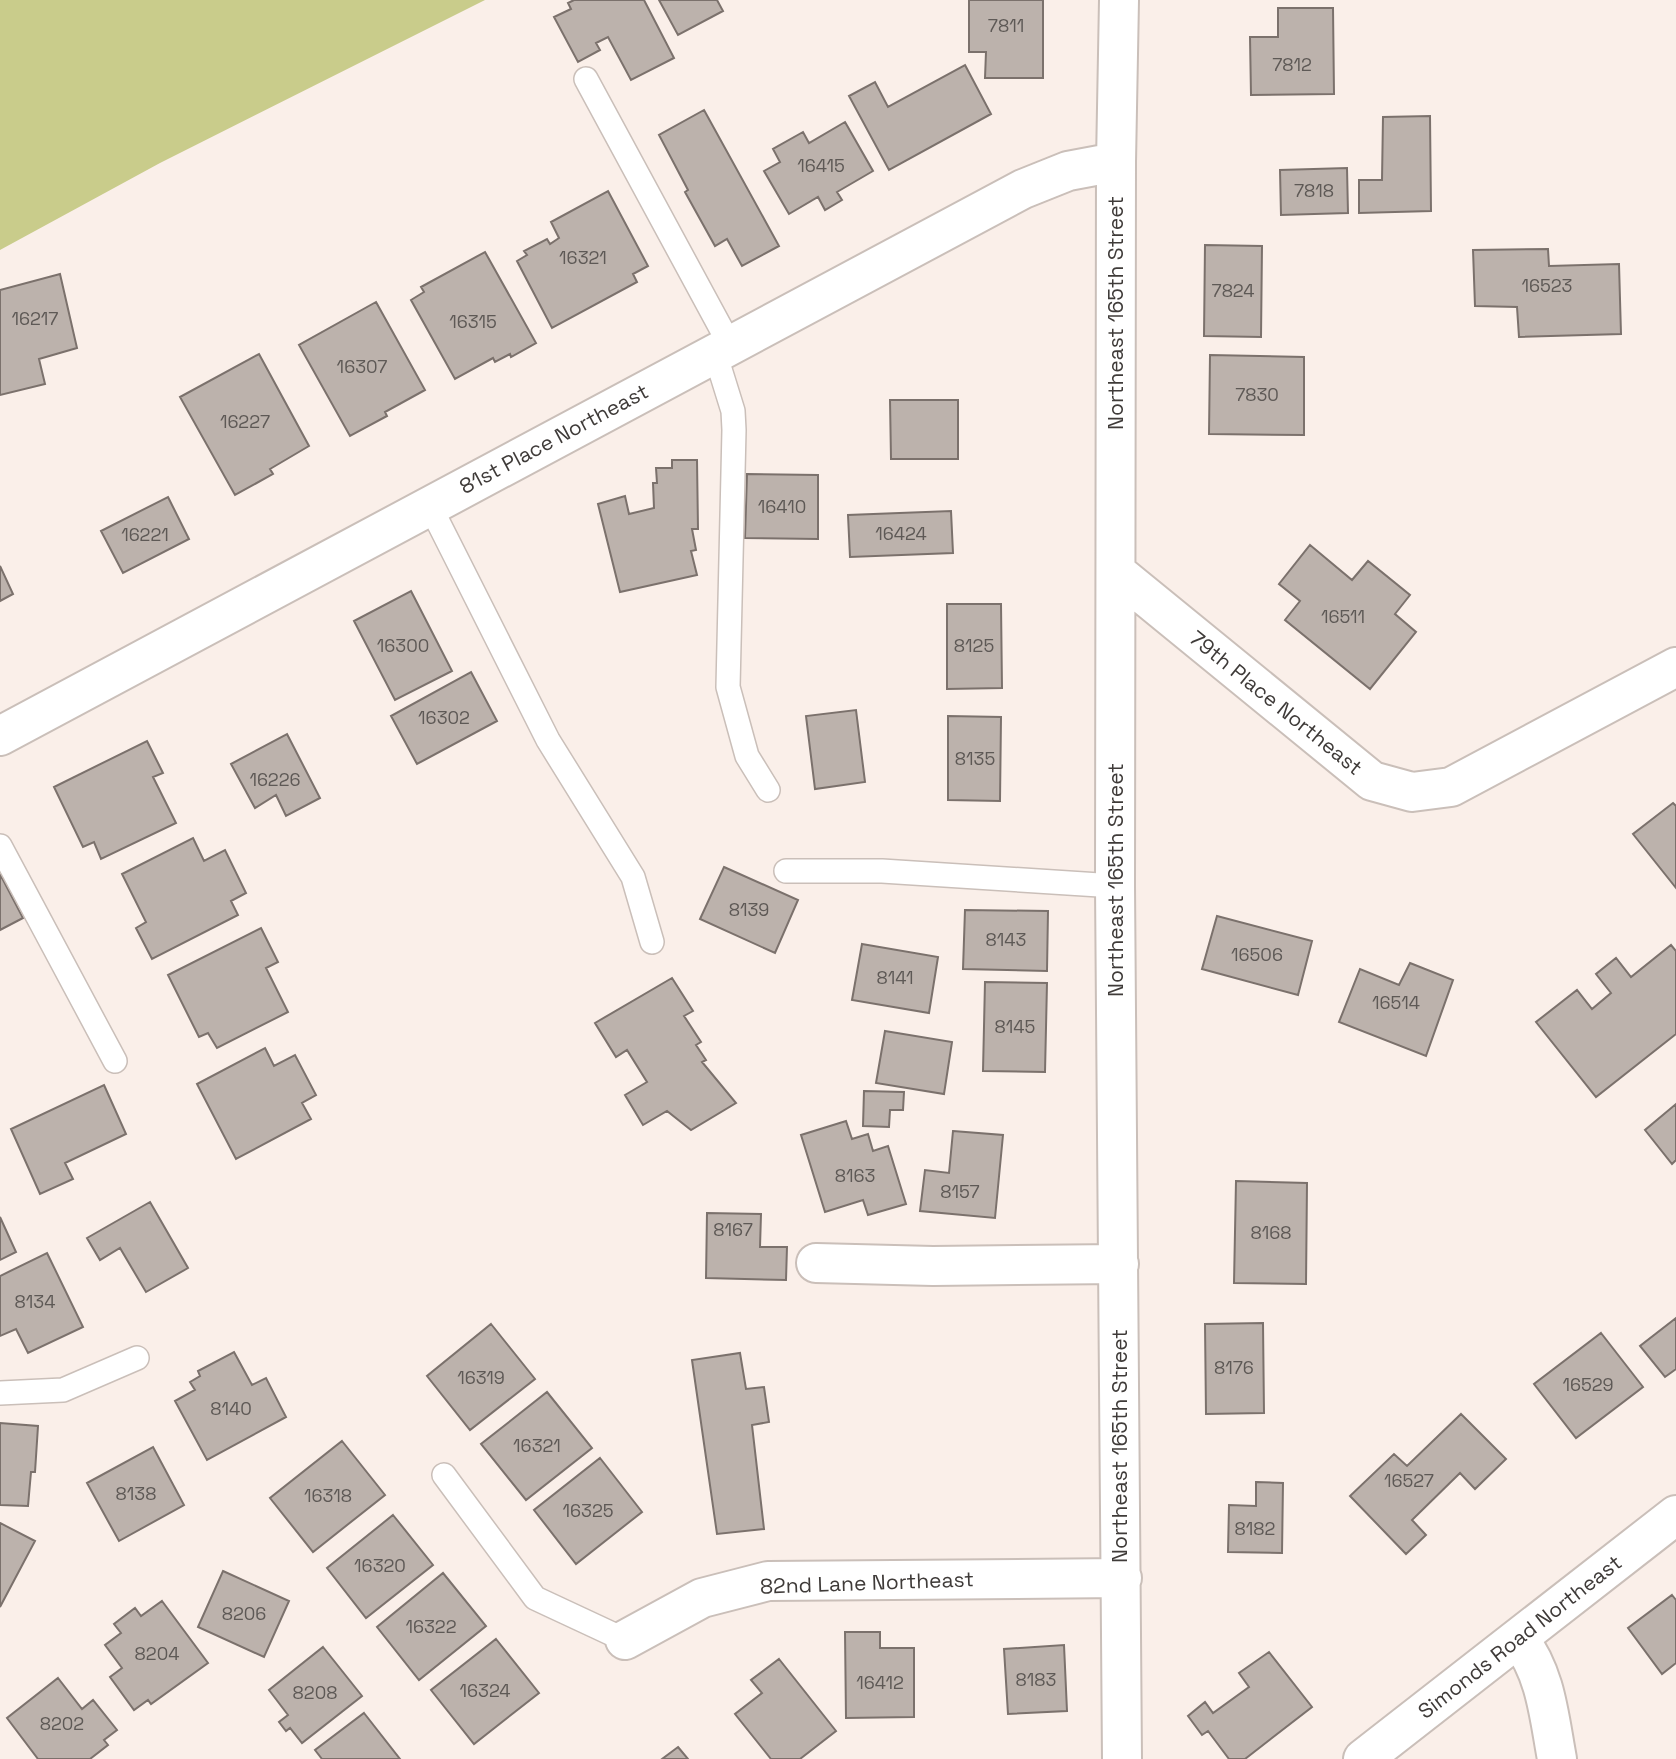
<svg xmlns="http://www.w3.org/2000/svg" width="1676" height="1759" viewBox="0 0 1676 1759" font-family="'Space Grotesk',sans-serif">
<rect width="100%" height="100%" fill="#faefe9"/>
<path fill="#c9cc8b" d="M0,0H485L160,163L0,250Z"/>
<path fill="#bcb2ac" stroke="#7b716c" stroke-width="2" d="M574,0H644L674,58L631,80L608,37L596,43L600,50L578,62L554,17L571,9L568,3Z
M659,0H717L723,11L678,35Z
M969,0H1043V78H985L986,52H969Z
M1278,8H1333L1334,94L1251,95L1250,37H1278Z
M965,65L991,114L889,170L849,96L875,82L888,107Z
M704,110L779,246L742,266L727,239L715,246L685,192L688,190L659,135Z
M1430,116L1431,211L1359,213V180H1382L1383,117Z
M845,122L873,171L837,192L842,200L825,210L818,197L789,214L764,171L780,162L773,149L803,132L809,143Z
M1347,168L1348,213L1281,215L1280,170Z
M608,191L648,266L633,274L637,282L552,328L517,261L527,255L524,251L547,239L550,244L559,238L551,222Z
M1205,245L1262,246L1261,337L1204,336Z
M1548,249L1549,266L1619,264L1621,334L1519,337L1517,307L1475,306L1473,250Z
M485,252L536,343L511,357L510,354L495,362L493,358L455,379L411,300L424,292L421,287Z
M60,274L77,348L39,359L45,384L0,395V290Z
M376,302L425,390L385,412L387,416L350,436L299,345Z
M259,354L309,446L270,469L273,474L235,495L180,397Z
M1210,355L1304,357V435L1209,434Z
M890,400H958V459H891Z
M672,460H697L698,529H692L696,550L691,551L697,575L620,592L598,504L625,496L629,514L654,508L653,483H657L656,468H672Z
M747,474L818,475V539L745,538Z
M168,497L189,539L123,573L101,531Z
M951,511L953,553L850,557L848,515Z
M1310,545L1352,580L1368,561L1410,595L1395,614L1416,632L1370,689L1285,620L1300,601L1279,584Z
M0,566L13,594L0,601Z
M411,591L452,671L395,700L354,621Z
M947,604H1001L1002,688L947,689Z
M471,672L497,721L417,764L391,716Z
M856,710L865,782L815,789L806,716Z
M948,716L1001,717L1000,801L948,800Z
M287,734L320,798L286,816L276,795L255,808L231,764Z
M147,741L163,773L153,777L176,823L101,859L94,842L83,847L54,787Z
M1673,803L1676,806V888L1633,834Z
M193,838L204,861L225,850L246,893L231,901L238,915L152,959L136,928L146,922L122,874Z
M724,867L798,900L775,953L700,919Z
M0,874L23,918L0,930Z
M965,910L1048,911L1047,971L963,969Z
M1217,916L1312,941L1298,995L1202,969Z
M261,928L278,962L266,968L288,1012L217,1048L208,1033L199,1037L168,975Z
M862,944L938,957L929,1013L852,1000Z
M1671,945L1676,951V1034L1596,1097L1536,1022L1577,990L1592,1009L1611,993L1596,974L1616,958L1631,977Z
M1410,963L1453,980L1426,1056L1339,1022L1360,969L1399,985Z
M672,978L693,1011L684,1016L701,1042L696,1045L706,1060L702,1062L736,1103L691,1130L667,1111L643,1125L625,1095L647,1082L627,1050L616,1057L595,1023Z
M985,982L1047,983L1045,1072L983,1071Z
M885,1031L952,1042L944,1094L876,1083Z
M265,1048L274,1066L295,1055L316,1095L302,1103L311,1119L236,1159L197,1084Z
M104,1085L126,1134L65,1163L73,1179L40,1194L11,1129Z
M864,1091L904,1092L903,1110H890L889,1127L863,1126Z
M1676,1104V1160L1672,1164L1645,1130Z
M846,1121L852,1139L868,1134L873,1151L888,1146L906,1204L868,1215L863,1200L825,1212L801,1135Z
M953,1131L1003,1135L995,1218L920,1211L925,1170L949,1173Z
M1236,1181L1307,1183L1306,1284L1234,1283Z
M150,1202L188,1268L146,1292L120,1248L100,1260L87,1238Z
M707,1213L761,1214L760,1247H787L786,1280L706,1278Z
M0,1217L16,1252L0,1260Z
M47,1253L83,1327L28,1353L16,1329L0,1336V1276Z
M1676,1318V1369L1665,1377L1640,1346Z
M1263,1323L1264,1413L1206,1414L1205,1324Z
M491,1324L535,1379L470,1430L427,1376Z
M1601,1333L1643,1387L1576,1438L1534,1384Z
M234,1352L252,1385L266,1378L286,1417L207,1460L175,1401L195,1390L190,1382L200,1376L198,1371Z
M740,1353L746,1389L764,1387L769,1422L752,1425L764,1529L717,1534L692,1360Z
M547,1392L592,1448L526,1500L481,1444Z
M1461,1414L1506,1459L1475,1489L1460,1473L1412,1520L1426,1535L1406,1554L1350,1496L1394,1454L1407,1466Z
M0,1423L38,1426L35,1472H31L28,1506L0,1505Z
M342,1441L385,1495L313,1552L270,1498Z
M153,1447L184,1505L119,1541L87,1483Z
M600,1458L642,1512L576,1564L534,1510Z
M1256,1482L1283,1483L1282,1553L1228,1552L1229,1505L1256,1506Z
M393,1515L433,1565L366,1618L327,1568Z
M0,1523L35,1541L0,1607Z
M223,1571L289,1601L264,1657L198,1627Z
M443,1573L486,1626L419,1680L377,1627Z
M1672,1595L1676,1600V1663L1662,1674L1628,1628Z
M162,1601L208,1663L151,1704L148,1700L134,1710L110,1677L122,1668L105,1645L121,1633L114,1624L135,1608L141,1616Z
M845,1632H880V1648H914V1717L846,1718Z
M496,1639L539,1693L474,1744L431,1690Z
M1064,1645L1067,1711L1008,1714L1004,1649Z
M323,1647L362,1696L302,1743L290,1728L286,1731L279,1722L288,1715L269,1690Z
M1269,1652L1312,1707L1245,1759H1229L1208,1731L1202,1735L1188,1716L1205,1702L1213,1713L1249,1687L1239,1673Z
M779,1659L836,1731L800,1759H771L735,1714L762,1693L751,1680Z
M58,1678L82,1709L93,1700L117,1730L104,1740L108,1745L90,1759H38L7,1718Z
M364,1713L400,1759H322L315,1750Z
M678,1747L688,1759H662Z"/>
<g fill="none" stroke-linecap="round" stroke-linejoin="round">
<defs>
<path id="lane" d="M586,79L730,345
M715,353L733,411L734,430L728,687L747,756L768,790
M430,506L548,740L633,877L652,942
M0,846L115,1061
M786,871H882L1115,886
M0,1393L63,1390L137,1358
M444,1475L535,1598L625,1640"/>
<path id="street" d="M1119,0L1116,162L1115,886L1122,1759
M1116,572L1372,781L1412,792L1451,787L1676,667
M0,736L1023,189L1068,171L1116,162
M816,1263L933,1266L1119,1264
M1519,1639C1546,1674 1549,1716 1557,1759
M625,1640L702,1598L768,1581L1122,1578"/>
<path id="secondary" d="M1363,1759L1676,1515"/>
</defs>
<use href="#lane" stroke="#cabfb9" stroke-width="26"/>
<use href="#street" stroke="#cabfb9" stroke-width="42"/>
<use href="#secondary" stroke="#cabfb9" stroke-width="42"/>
<use href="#lane" stroke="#fff" stroke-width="23"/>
<use href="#street" stroke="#fff" stroke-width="38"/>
<use href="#secondary" stroke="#fff" stroke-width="38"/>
</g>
<g text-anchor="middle" stroke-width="7" stroke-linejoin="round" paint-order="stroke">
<g font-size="18" fill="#5e5956">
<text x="1006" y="32">7811</text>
<text x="1292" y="71">7812</text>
<text x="821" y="172">16415</text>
<text x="1314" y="197">7818</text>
<text x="583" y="264">16321</text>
<text x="1547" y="292">16523</text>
<text x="1233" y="297">7824</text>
<text x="35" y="325">16217</text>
<text x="473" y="328">16315</text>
<text x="362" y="373">16307</text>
<text x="1257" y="401">7830</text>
<text x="245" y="428">16227</text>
<text x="782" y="513">16410</text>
<text x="901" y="540">16424</text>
<text x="145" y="541">16221</text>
<text x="1343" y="623">16511</text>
<text x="403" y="652">16300</text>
<text x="974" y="652">8125</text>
<text x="444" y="724">16302</text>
<text x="975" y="765">8135</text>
<text x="275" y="786">16226</text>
<text x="749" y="916">8139</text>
<text x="1006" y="946">8143</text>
<text x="1257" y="961">16506</text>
<text x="895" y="984">8141</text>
<text x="1396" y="1009">16514</text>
<text x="1015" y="1033">8145</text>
<text x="855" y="1182">8163</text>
<text x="960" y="1198">8157</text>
<text x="733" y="1236">8167</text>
<text x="1271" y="1239">8168</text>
<text x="35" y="1308">8134</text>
<text x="1234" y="1374">8176</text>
<text x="481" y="1384">16319</text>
<text x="1588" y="1391">16529</text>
<text x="231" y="1415">8140</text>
<text x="537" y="1452">16321</text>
<text x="1409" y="1487">16527</text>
<text x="136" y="1500">8138</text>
<text x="328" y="1502">16318</text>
<text x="588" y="1517">16325</text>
<text x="1255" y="1535">8182</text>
<text x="380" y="1572">16320</text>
<text x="244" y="1620">8206</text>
<text x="431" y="1633">16322</text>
<text x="157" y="1660">8204</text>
<text x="1036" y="1686">8183</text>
<text x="880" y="1689">16412</text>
<text x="485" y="1697">16324</text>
<text x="315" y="1699">8208</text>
<text x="62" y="1730">8202</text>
</g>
<g font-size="21" fill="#3f3b39" stroke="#fff">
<text transform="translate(1116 313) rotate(-90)" y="7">Northeast 165th Street</text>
<text transform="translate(554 439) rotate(-28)" y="7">81st Place Northeast</text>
<text transform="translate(1276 703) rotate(39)" y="7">79th Place Northeast</text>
<text transform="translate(1116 880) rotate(-90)" y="7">Northeast 165th Street</text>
<text transform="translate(1120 1446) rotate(-90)" y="7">Northeast 165th Street</text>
<text transform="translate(867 1583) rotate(-2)" y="7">82nd Lane Northeast</text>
<text transform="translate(1520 1637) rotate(-38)" y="7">Simonds Road Northeast</text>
</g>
</g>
</svg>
